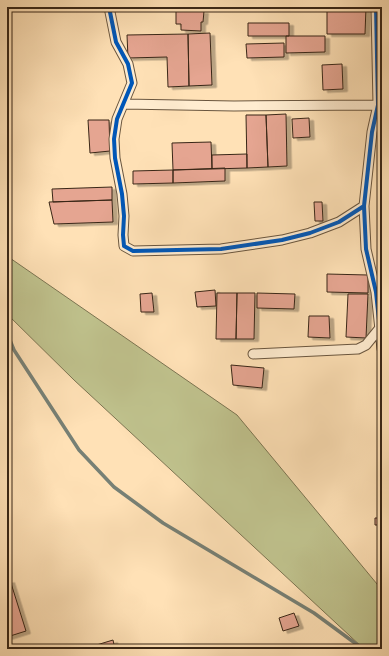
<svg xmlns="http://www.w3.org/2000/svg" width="389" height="656" viewBox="0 0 389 656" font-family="'IM FELL DW Pica',serif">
<defs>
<filter id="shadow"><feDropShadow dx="4.5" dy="2.5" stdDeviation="0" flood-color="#0004"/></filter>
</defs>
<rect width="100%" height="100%" fill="#ffe1b6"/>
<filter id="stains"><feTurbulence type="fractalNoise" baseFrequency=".005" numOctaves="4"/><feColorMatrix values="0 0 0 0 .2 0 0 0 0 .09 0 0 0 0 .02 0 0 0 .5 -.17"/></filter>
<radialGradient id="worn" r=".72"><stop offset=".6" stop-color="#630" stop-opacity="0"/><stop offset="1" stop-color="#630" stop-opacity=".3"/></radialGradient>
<path fill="#c0c38e" stroke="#7c7552" d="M7,256L237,415L382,590V649H364L74,380L7,314Z"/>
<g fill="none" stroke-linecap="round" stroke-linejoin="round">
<path stroke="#778075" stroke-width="3.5" d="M7,333L14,350L79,450L114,487L163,523L314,613L363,649"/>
</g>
<path fill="#e5a591" stroke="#392717" filter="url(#shadow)" d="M327,7H366L365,34H327Z
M176,11H204L203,22H201V31L181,30V24H176Z
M248,23H289V36H248Z
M210,33L212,85L189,86L188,34Z
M188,34L189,86L168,87L167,57L128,58L127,35Z
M286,36H325V52L286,53Z
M284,43V57L247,58L246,44Z
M342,64L343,89L323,90L322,65Z
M286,114L287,166L268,167L266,115Z
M246,115H266L268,167L247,168Z
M309,118L310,137L293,138L292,119Z
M88,120H109L110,151L90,153Z
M211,142L212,169L173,170L172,143Z
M247,154V168L212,169V155Z
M225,168V181L173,183V170Z
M173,170V183L133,184V171Z
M112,187V200L53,202L52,189Z
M112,200L113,222L54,224L49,202Z
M314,202H322L323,221H315Z
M327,274L368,275V293L327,292Z
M215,290L216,306L197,307L195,292Z
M152,293L154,312H141L140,294Z
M217,293H237L236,339H216Z
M237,293H255L254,339H236Z
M257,293L295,294L294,309L257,308Z
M348,294H368L366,338L346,337Z
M309,316H329L330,338L308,337Z
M231,365L264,368L262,388L233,385Z
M375,518H382V525H375Z
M10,580L26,631L7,637V581Z
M294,613L299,626L283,631L279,618Z
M113,640L115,649H91L90,647Z"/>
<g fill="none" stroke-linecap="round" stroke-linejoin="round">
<defs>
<path id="street" d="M109,7L116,42L128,64L132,83L117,119L114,139L115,158L122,194L124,216L123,235L124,246L133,251L221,249L282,240L310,233L339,222L364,206
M376,7L378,105L372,132L364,206L366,249L376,292L382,349
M124,104L234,106L378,105L382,106
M253,354L358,349L366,345L379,329"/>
</defs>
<use href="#street" stroke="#6a563f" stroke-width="11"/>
<use href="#street" stroke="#ffecd0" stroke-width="9"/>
<defs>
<path id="cycleway" d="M109,7L116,42L128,64L132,83L117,119L114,139L115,158L122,194L124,216L123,235L124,246L133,251L221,249L282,240L310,233L339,222L364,206
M376,7L378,105L372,132L364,206L366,249L376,292L382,349"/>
</defs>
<use href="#cycleway" stroke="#ffecd0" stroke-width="6"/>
<use href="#cycleway" stroke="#0057b8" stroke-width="4"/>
</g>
<rect width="389" height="656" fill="none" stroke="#ffe1b6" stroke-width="24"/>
<rect x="8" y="8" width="373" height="640" fill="none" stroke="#392717" stroke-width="2"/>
<rect x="12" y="12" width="365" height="632" fill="none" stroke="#392717"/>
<rect width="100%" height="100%" filter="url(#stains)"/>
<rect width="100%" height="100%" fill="url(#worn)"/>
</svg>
